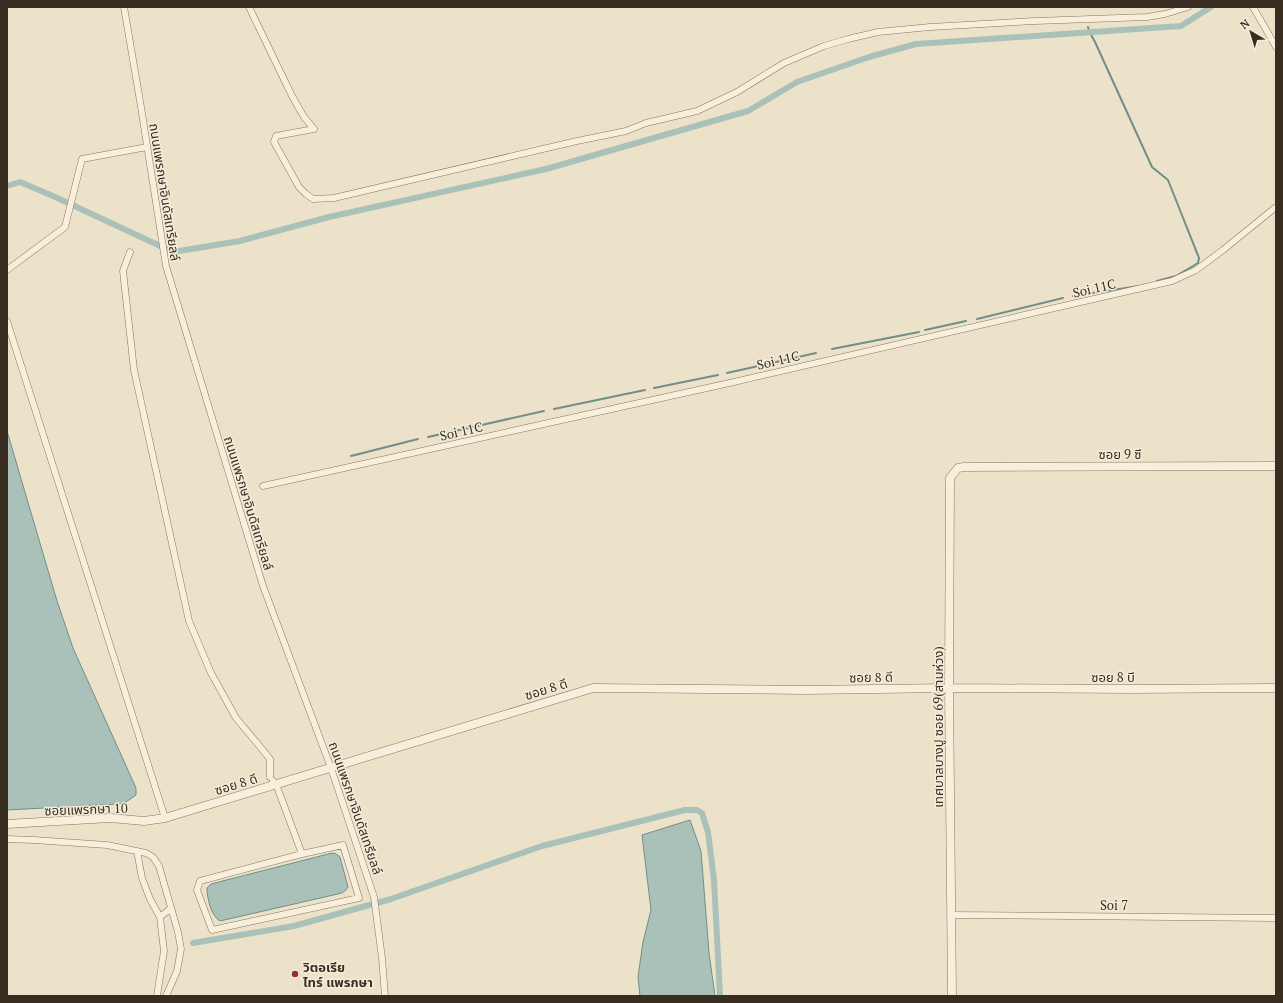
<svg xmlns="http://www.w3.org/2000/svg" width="1283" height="1003" viewBox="0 0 1283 1003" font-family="'PT Serif','Noto Sans Thai',serif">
<rect width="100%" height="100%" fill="#ece2c9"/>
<path fill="#aac1ba" stroke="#708f87" d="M7,431L57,601L73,648L136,788V795L126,802L119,804L7,810Z
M690,820L701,851L709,953L715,996H640L638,977L643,942L651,910L642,835Z
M332,853L336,854L340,857L348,887L346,890L342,893L220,921C211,916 207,898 207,888L211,884Z"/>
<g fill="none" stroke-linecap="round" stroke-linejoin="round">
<path stroke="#708f87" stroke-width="2" d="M1088,27L1089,31L1095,42L1152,167L1168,180L1199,258L1198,263L1176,276L1157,281
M1073,296L1139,286
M977,319L1063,298
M925,330L966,321
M832,349L919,332
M727,373L816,353
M654,388L718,375
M554,409L645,390
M428,437L544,411
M351,456L418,439"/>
<path stroke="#aac1ba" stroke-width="6" d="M7,186L20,182L53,196L173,252L240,241L329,217L546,169L748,111L797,82L869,57L916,44L1181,26L1211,7
M193,943L294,926L391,899L542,846L685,810H697L702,813L708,832L714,880L720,996"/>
<defs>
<path id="minor" d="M124,7L141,107L166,266L263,586L331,768L374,897L382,958L385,996
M249,7L292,96L304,117L314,129L276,136L274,142L299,187L306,194L313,199L334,198L577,141L626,131L646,123L697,111L737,92L784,63L824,46L848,39L878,32L930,27L1035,21L1147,17L1165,14L1188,7
M1253,7L1276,47
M130,252L123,271L134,370L189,621L211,673L236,718L257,743L270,759V777
M7,270L65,227L82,159L147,147
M7,321L165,818
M263,486L725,384L1172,281L1196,270L1223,250L1276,207
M273,781L276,784L302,854L200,881L197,890L212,930L359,898L343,845L302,854
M7,839L34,840L107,845L146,853L153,857L159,866L178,932L181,949L177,971L166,996
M137,851L142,878L150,899L160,917L171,908
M952,915L1276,918
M157,996L164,951L160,917"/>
<path id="tertiary" d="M7,824L110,818L144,821L165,818L593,688L805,690L949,688L1132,689L1276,688
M952,996L949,688L950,478L958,468L964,467L1276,466"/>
</defs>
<use href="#minor" stroke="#88745f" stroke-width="7"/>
<use href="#tertiary" stroke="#88745f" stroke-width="9"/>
<use href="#minor" stroke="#f7efdc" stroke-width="6"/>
<use href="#tertiary" stroke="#f7efdc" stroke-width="8"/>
</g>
<circle fill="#943233" stroke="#f4ecd8" stroke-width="1.5" cx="295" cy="974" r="4"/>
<g text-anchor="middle" stroke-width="3" stroke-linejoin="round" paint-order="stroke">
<g font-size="13" fill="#392d21" stroke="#f4ecd8">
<text transform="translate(165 192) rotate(81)" y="5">ถนนแพรกษาอินดัสเทรียลล์</text>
<text transform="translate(1094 288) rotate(-13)" y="5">Soi 11C</text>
<text transform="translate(778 360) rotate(-13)" y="5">Soi 11C</text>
<text transform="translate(461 431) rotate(-13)" y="5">Soi 11C</text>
<text x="1120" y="459">ซอย 9 ซี</text>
<text transform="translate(249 503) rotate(73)" y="5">ถนนแพรกษาอินดัสเทรียลล์</text>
<text transform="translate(871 677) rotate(-1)" y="5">ซอย 8 ดี</text>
<text x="1113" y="682">ซอย 8 บี</text>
<text transform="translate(546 689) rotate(-17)" y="5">ซอย 8 ดี</text>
<text transform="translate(938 727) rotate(-90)" y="5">เทศบาลบางปู ซอย 69(สามห่วง)</text>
<text transform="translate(236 784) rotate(-17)" y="5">ซอย 8 ดี</text>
<text transform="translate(356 808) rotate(71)" y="5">ถนนแพรกษาอินดัสเทรียลล์</text>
<text transform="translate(86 809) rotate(-2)" y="5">ซอยแพรกษา 10</text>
<text x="1114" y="910">Soi 7</text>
</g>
<g font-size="13" font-weight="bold" fill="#392d21" stroke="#f4ecd8" text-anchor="start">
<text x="303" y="972">วิตอเรีย<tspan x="303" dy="15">ไทร์ แพรกษา</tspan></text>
</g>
</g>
<rect width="1283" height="1003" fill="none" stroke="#392d21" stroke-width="16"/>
<g transform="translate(1251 32) rotate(322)" stroke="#f4ecd8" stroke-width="3" paint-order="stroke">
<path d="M0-3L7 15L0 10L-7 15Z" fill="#392d21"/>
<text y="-6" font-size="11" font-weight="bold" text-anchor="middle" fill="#392d21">N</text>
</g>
</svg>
